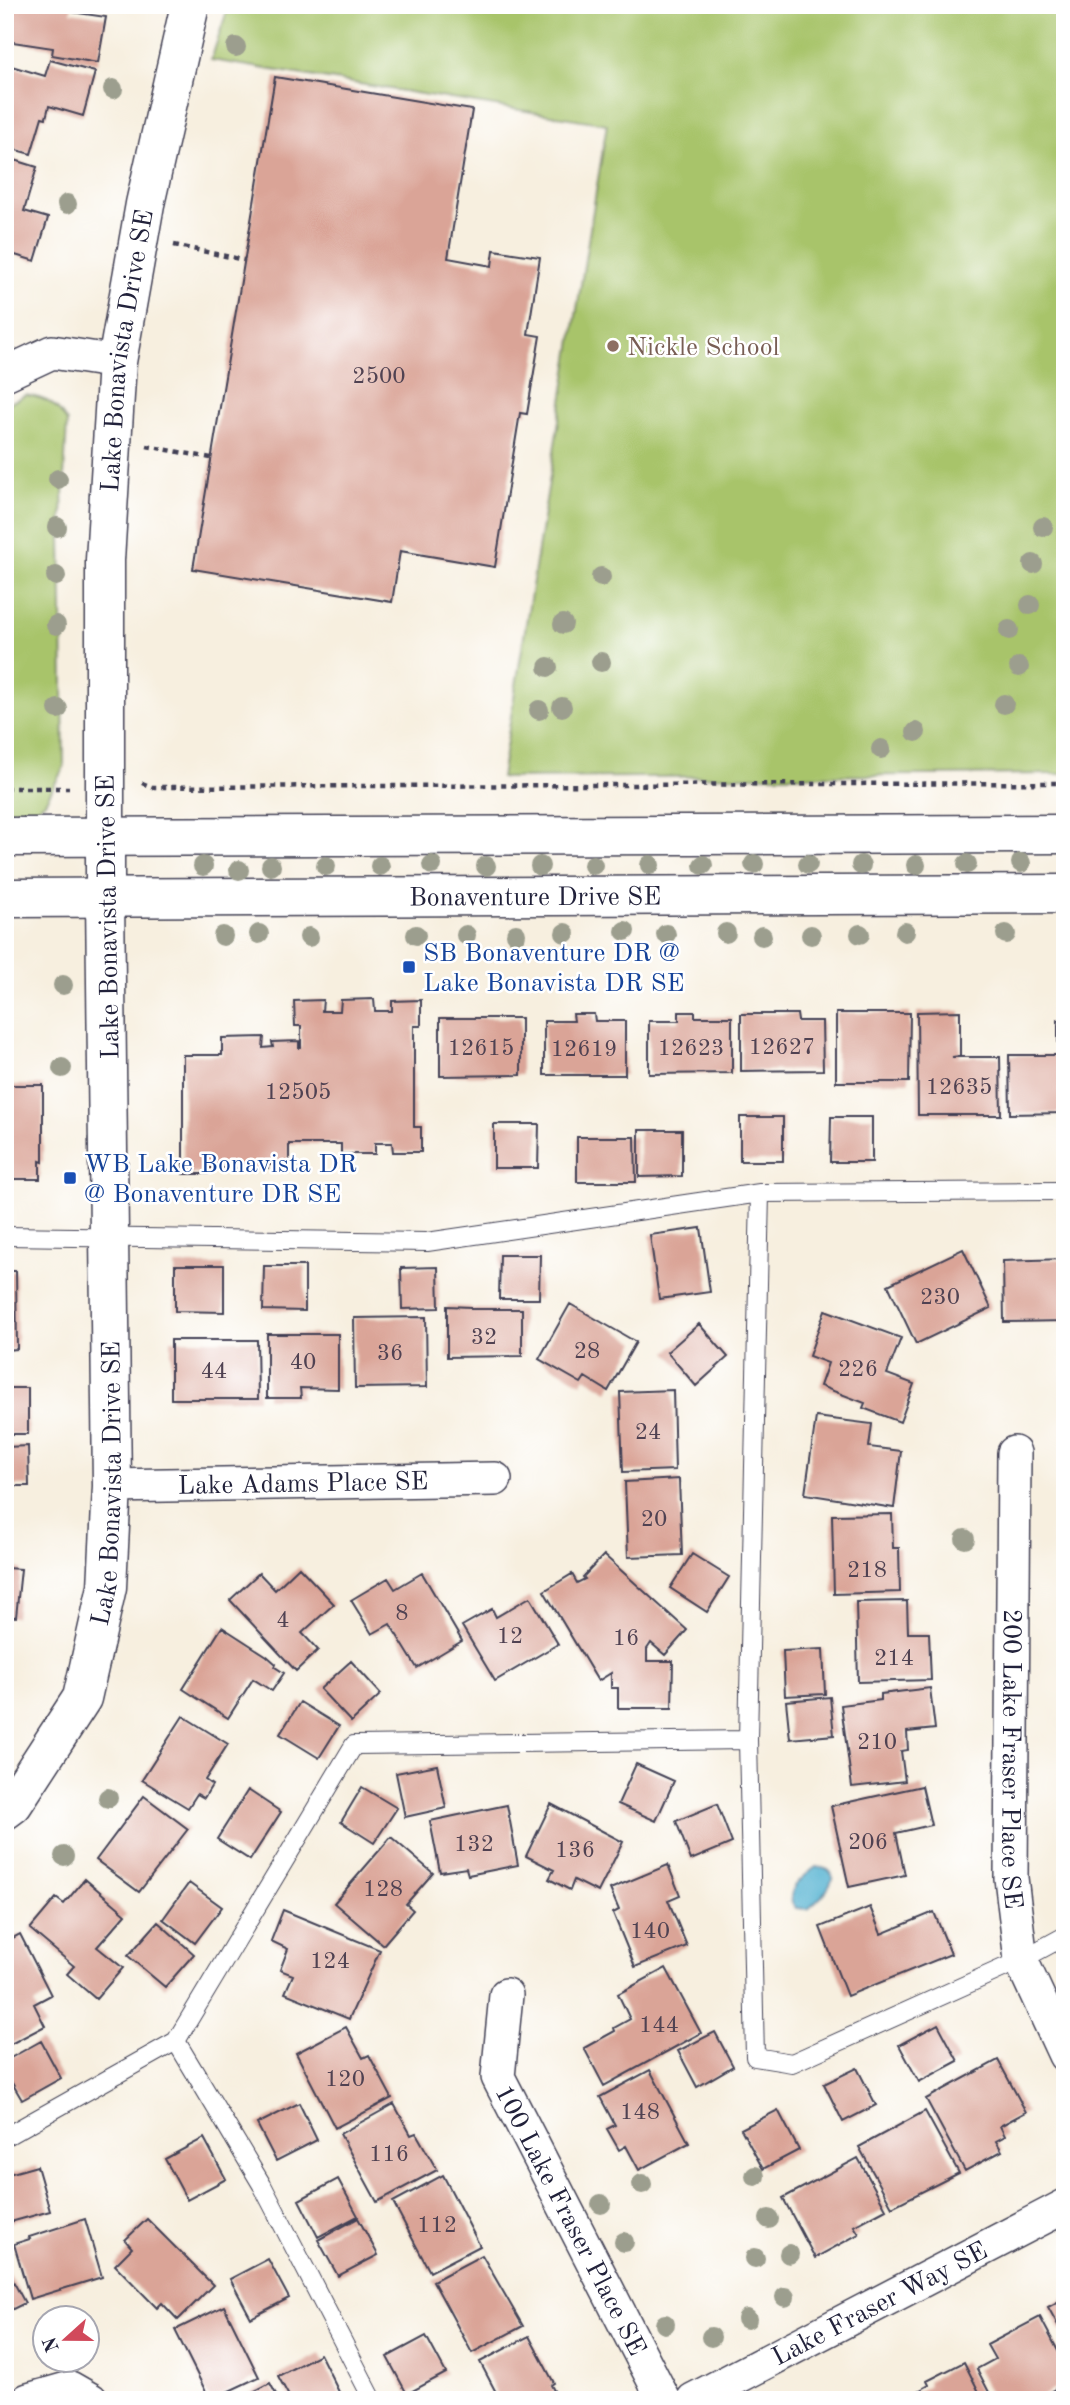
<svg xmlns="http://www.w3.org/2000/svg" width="1070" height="2405" viewBox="0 0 1070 2405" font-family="'Old Standard TT',serif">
<rect width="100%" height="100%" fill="#fff"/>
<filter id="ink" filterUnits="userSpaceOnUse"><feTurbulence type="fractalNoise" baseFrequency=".0143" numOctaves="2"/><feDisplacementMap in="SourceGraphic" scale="14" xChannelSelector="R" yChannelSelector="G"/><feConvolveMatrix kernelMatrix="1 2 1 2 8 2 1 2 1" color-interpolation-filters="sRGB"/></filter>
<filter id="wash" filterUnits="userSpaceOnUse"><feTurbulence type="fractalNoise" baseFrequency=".00686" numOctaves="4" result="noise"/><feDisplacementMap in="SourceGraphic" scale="28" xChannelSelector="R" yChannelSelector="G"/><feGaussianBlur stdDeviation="1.57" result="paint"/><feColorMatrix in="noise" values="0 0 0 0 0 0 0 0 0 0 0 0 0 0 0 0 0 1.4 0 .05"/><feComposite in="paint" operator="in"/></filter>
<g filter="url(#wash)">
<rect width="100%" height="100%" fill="#f7efdf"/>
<path fill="#a8c46a" stroke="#657352" stroke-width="2" d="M229,5H1065V774L501,778L607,124L211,60Z
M26,395C48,399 55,403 67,422L61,532L64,767L45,802L35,810H5V405Z"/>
<path fill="#51b1d0" stroke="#3a6a86" stroke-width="2" d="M816,1867C851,1869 820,1900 808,1909L796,1908C781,1893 804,1876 816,1867Z"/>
<g id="blocks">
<path fill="#daa497" d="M5,5H72L71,12L106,17L98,63L52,55L53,48L6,41L11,10L5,9Z
M50,60L95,72L83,116L49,106L46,118L42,117L31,154L5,147V64L45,76Z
M275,77L472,110L448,258L492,266L494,250L540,257L528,334L540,336L527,414L520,413L495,567L400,551L392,602L193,569Z
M5,157L37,167L24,211L48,218L35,261L5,252Z
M374,999L375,1011H392V1001L421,1000V1026H414V1127H421V1152H393L392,1143H375V1154H341V1144H289V1165H268V1168H208V1174H183V1055H222V1038L264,1037L263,1048L273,1047L272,1042L299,1041V1048H301V1026H295L294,1001L323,1000L322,1011H340L341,1000Z
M960,1011V1056L952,1057H1000L1001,1115H918L917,1012Z
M679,1012H695V1017H732V1073L649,1074V1021H679Z
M836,1013H910L909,1082H836Z
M573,1014H594L595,1021H625V1075H544V1021H574Z
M741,1014H797L798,1021H822L823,1070L741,1071Z
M440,1018H521V1075L440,1076Z
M1058,1020H1065V1113L1010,1114L1009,1055H1058Z
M5,1082H9V1085H43V1162L40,1161V1179H5Z
M740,1117H783V1161H740Z
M831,1117H872V1162H830Z
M494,1124H539L538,1168H494Z
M639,1130H682V1176L639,1177Z
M577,1137H635L636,1182H577Z
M701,1228L710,1292L659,1299L650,1235Z
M963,1249L991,1308L916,1344L888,1285Z
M500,1255H540L539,1299H499Z
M1065,1259V1321L1004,1322L1003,1261Z
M175,1265H224V1312L175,1311Z
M264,1266H305V1311L263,1310Z
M438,1267L439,1308L402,1309L401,1268Z
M5,1271H16L17,1349L5,1350Z
M570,1304L636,1342L608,1391L585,1377L581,1383L539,1359Z
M447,1306L471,1307V1309H522V1356L447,1357Z
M825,1310L901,1338L887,1374L914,1384L900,1422L863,1408L865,1403L820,1386L828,1363L809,1356Z
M426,1317L427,1387L355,1388L354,1318Z
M699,1324L728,1357L696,1386L667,1352Z
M267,1334H338V1389L300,1388L301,1398H267Z
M171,1340H257L258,1399H171Z
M5,1388H28V1434H5Z
M673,1390L675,1470L623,1472L620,1392Z
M816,1417L872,1424L869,1447L901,1451L894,1508L805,1494Z
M28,1446L29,1486H5V1447Z
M679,1479L682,1555L628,1557L625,1482Z
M892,1514L893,1548H899L900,1592L834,1594L832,1515Z
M692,1554L729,1577L707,1612L670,1588Z
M604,1555L687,1630L665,1655L651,1643L647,1649V1661H673L672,1708H618V1688H611V1673L598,1681L544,1591L572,1574L577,1583L585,1579L583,1577Z
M299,1567L334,1604L302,1633L318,1650L296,1671L230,1600L259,1573L275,1590Z
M5,1568L21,1569L16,1617L5,1616Z
M422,1573L462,1641L417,1668L390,1624L372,1634L351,1600L388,1578L395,1589Z
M530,1597L558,1644L495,1681L462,1626L492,1609L496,1617Z
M907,1601L908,1633H929L931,1680L858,1682L856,1602Z
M222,1627L267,1656L276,1664L275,1667L284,1673L272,1691L253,1679L228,1718L183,1689Z
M823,1649L825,1694L785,1696L783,1651Z
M351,1661L381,1694L351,1722L320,1689Z
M930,1688L935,1729L907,1732L908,1750L901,1751L905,1781L852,1787L841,1705L881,1700V1694Z
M830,1697L834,1735L790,1739L786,1701Z
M300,1702L339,1726L319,1758L280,1734Z
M183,1716L228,1744L205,1780L212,1785L204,1798L197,1794L188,1808L142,1780Z
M636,1764L674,1781L656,1821L618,1804Z
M437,1765L446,1808L405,1817L396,1773Z
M922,1786L931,1825L896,1833L905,1875L849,1887L831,1806Z
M362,1787L397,1808L374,1843L341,1822Z
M248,1790L281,1812L250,1860L217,1839Z
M144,1796L188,1829L139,1892L96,1860Z
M551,1804L623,1842L598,1892L574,1880L570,1890L549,1879L554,1870L526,1856Z
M717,1804L732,1843L691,1860L676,1821Z
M507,1805L518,1865L468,1875L466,1868L440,1872L430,1821Z
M391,1837L433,1873L406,1904L413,1910L383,1945L334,1903Z
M668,1865L680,1895L668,1900L687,1946L635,1967L613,1913L619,1910L610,1889Z
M85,1879L126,1914L97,1947L123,1968L96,1999L67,1974L74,1966L30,1929L56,1898L64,1904Z
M189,1883L222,1907L195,1943L163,1919Z
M870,1907L881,1934L934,1912L951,1954L847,1996L820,1927Z
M283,1910L380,1950L349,2019L285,1993L293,1975L280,1970L288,1949L271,1941Z
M158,1922L194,1954L165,1987L128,1956Z
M20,1934L51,1995L34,2004L45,2026L5,2047V1942Z
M666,1968L701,2033L604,2086L584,2048L615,2031L614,2028L630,2019L618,1994Z
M938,2024L958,2061L919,2082L899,2045Z
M346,2027L363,2058L369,2055L392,2098L335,2128L296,2053Z
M715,2032L733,2066L697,2087L678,2051Z
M41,2041L61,2078L22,2100L5,2071V2061Z
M998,2060L1026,2112L1000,2126L1005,2136L996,2141L1002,2151L965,2171L926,2099Z
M857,2068L876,2105L843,2122L824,2084Z
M650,2070L689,2143L639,2170L626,2146L619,2150L607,2129L615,2125L600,2097Z
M299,2103L317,2140L276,2161L257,2124Z
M394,2104L411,2135L416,2133L437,2170L377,2202L340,2134Z
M778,2110L799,2150L763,2169L741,2129Z
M925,2111L959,2173L892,2207L859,2147Z
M204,2138L226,2179L187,2200L165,2159Z
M858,2158L886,2209L854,2226L859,2234L815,2258L783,2198Z
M37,2166L50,2211L7,2223L5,2215V2175Z
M443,2175L480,2246L430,2272L393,2202Z
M338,2179L358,2216L318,2237L299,2200Z
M358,2218L378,2255L338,2276L318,2240Z
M85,2219L102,2277L30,2299L14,2244L30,2239L29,2237Z
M147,2219L213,2285L178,2320L162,2303L157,2308L115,2265L132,2248L125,2240Z
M482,2255L523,2326L472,2353L433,2281Z
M268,2259L289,2298L251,2318L230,2279Z
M5,2266L25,2303L5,2313Z
M1065,2298V2338L1048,2307Z
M224,2306L259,2377L210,2400L175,2330Z
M1040,2317L1065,2364V2384L1042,2396L1044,2400H993L977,2369L995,2359L987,2345Z
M426,2336L446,2373L407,2394L387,2357Z
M529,2336L554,2383L551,2385L559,2400H500L480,2362Z
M320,2354L343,2400H291L278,2376Z
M964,2362L983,2400H902L929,2385L927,2381Z
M270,2383L279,2400H238Z"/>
</g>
</g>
<g filter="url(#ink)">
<use href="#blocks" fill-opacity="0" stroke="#424154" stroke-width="2"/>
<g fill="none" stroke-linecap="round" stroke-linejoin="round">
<defs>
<path id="lane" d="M760,1193L748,1740L755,2057L792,2063L1021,1960L1065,1936
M5,1236L427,1242L760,1193L1065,1191
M176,2041L262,2185L373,2400
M5,2137L176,2041L354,1745L748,1740"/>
<g id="street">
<path d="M5,374L52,352L117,362"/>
<path id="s1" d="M1014,1453L1011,1878L1021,1960L1065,2055"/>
<path id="s2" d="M112,1486L495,1479"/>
<path id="s3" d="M506,1995L498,2077L664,2400"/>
<path d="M28,2400L70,2388L91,2400"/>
<path id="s4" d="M693,2400L1065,2206"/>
</g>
<g id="secondary">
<path d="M5,837L1065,834"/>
<path id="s5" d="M5,898L1065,894"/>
<path id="s6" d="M5,1810L13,1804L82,1698L107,1587L112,1486L105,898V560L117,362L145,204L190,5"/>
</g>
</defs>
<use href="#lane" stroke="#424154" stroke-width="20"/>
<use href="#street" stroke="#424154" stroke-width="36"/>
<use href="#secondary" stroke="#424154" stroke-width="41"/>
<path stroke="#424154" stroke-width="4.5" stroke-dasharray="5 5" stroke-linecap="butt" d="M174,245L244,260
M147,446L211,458
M142,783L152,787L1065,783
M5,788H69"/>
<use href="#lane" stroke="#fff" stroke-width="18"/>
<use href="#street" stroke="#fff" stroke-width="33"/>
<use href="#secondary" stroke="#fff" stroke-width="38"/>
</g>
<g fill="#9c9e8e">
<circle cx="236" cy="47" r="10"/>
<circle cx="113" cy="89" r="10"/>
<circle cx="67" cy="204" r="10"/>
<circle cx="58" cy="479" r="10"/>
<circle cx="57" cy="527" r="10"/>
<circle cx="1043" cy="527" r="10"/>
<circle cx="1033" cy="564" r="10"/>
<circle cx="56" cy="576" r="10"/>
<circle cx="601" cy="577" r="10"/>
<circle cx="1030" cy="605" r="10"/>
<circle cx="563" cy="624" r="10"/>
<circle cx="56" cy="625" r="10"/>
<circle cx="1009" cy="630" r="10"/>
<circle cx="601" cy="662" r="10"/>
<circle cx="548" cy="667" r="10"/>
<circle cx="1019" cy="667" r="10"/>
<circle cx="1004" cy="704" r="10"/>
<circle cx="562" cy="707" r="10"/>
<circle cx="58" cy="709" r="10"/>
<circle cx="539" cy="710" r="10"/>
<circle cx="916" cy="732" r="10"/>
<circle cx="881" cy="749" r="10"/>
<circle cx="1021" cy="863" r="10"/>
<circle cx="754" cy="864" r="10"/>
<circle cx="808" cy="864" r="10"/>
<circle cx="967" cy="864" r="10"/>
<circle cx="432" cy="865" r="10"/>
<circle cx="593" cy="865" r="10"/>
<circle cx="650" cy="865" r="10"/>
<circle cx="703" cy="865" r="10"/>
<circle cx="861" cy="865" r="10"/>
<circle cx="916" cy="865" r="10"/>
<circle cx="203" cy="866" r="10"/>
<circle cx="271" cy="866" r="10"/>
<circle cx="326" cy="866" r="10"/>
<circle cx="380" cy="866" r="10"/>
<circle cx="486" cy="866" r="10"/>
<circle cx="540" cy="866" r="10"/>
<circle cx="239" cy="870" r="10"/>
<circle cx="625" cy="931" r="10"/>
<circle cx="905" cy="932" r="10"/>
<circle cx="565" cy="933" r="10"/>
<circle cx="726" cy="933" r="10"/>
<circle cx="259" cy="934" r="10"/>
<circle cx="516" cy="934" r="10"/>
<circle cx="666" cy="934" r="10"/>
<circle cx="860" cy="934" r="10"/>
<circle cx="1006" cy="934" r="10"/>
<circle cx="416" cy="935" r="10"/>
<circle cx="466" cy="935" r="10"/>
<circle cx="811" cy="935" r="10"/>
<circle cx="223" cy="936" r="10"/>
<circle cx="762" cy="936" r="10"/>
<circle cx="309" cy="937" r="10"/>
<circle cx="63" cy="985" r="10"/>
<circle cx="62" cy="1068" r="10"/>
<circle cx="965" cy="1539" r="10"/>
<circle cx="108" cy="1798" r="10"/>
<circle cx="64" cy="1856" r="10"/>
<circle cx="755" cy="2176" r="10"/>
<circle cx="642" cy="2184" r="10"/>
<circle cx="601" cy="2204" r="10"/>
<circle cx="769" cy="2219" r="10"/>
<circle cx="624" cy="2242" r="10"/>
<circle cx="789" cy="2254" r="10"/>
<circle cx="755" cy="2258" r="10"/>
<circle cx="785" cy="2297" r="10"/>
<circle cx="747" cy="2319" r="10"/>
<circle cx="665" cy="2324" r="10"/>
<circle cx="711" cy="2337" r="10"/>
</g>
</g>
<circle fill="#8d6e63" stroke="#fff" stroke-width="2.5" cx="613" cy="346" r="7"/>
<g fill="#1a4fb4" stroke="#fff" stroke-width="2.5">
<rect x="402" y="960" width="14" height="14" rx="3.5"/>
<rect x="63" y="1171" width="14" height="14" rx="3.5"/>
</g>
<g text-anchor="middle" stroke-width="5" stroke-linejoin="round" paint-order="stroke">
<g font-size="23" fill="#504252">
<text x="379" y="383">2500</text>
<text x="782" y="1054">12627</text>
<text x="481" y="1055">12615</text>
<text x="691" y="1055">12623</text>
<text x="584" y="1056">12619</text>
<text x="959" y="1094">12635</text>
<text x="298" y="1099">12505</text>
<text x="940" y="1304">230</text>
<text x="484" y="1344">32</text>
<text x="587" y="1358">28</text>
<text x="390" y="1360">36</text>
<text x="303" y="1369">40</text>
<text x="858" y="1376">226</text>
<text x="214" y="1378">44</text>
<text x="648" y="1439">24</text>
<text x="654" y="1526">20</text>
<text x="867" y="1577">218</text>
<text x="402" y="1620">8</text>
<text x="283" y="1627">4</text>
<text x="510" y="1643">12</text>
<text x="626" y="1645">16</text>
<text x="894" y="1665">214</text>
<text x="877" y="1749">210</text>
<text x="868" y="1849">206</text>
<text x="474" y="1851">132</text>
<text x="575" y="1857">136</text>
<text x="383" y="1896">128</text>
<text x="650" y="1938">140</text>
<text x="330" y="1968">124</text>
<text x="659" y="2032">144</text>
<text x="345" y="2086">120</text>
<text x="640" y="2119">148</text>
<text x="389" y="2161">116</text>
<text x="437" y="2232">112</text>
</g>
<g font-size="26" fill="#785e54" stroke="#fff" text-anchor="start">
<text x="627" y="355">Nickle School</text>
</g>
<g font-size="26" fill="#22223b" stroke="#fff">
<text dy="9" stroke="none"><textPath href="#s6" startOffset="1488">Lake Bonavista Drive SE</textPath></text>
<text dy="9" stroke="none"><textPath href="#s5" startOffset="530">Bonaventure Drive SE</textPath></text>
<text transform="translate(107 917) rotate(-91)" y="9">Lake Bonavista Drive SE</text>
<text dy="9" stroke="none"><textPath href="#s2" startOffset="191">Lake Adams Place SE</textPath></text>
<text dy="9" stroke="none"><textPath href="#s6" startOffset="354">Lake Bonavista Drive SE</textPath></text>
<text dy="9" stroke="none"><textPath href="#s1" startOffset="306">200 Lake Fraser Place SE</textPath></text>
<text dy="9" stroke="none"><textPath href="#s3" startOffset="243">100 Lake Fraser Place SE</textPath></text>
<text dy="9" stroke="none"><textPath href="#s4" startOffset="210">Lake Fraser Way SE</textPath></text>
</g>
<g font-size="26" fill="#164399" stroke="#fff" text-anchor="start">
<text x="423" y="961">SB Bonaventure DR @<tspan x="423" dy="30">Lake Bonavista DR SE</tspan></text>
<text x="84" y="1172">WB Lake Bonavista DR<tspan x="84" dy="30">@ Bonaventure DR SE</tspan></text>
</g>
</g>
<rect width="1070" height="2405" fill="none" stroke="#fff" stroke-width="28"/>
<g transform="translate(66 2339) rotate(249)"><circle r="33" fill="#ffffff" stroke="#a7a7b1" stroke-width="2"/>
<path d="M0-5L12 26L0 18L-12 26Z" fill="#d1495b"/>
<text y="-10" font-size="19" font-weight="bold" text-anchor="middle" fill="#22223b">N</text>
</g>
</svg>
